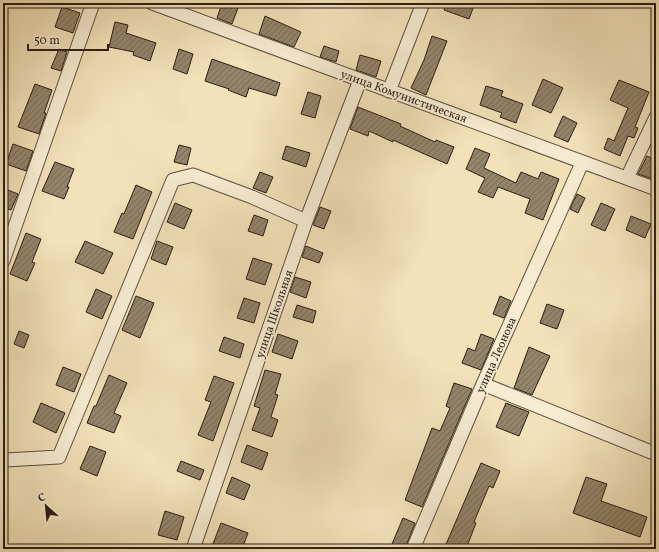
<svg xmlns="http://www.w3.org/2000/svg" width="659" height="552" viewBox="0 0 659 552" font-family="Vollkorn,serif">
<defs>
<pattern id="building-hatch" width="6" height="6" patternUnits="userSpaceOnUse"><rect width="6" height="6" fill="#93846a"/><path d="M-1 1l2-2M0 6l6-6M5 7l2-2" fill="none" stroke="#786b56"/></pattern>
</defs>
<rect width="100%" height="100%" fill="#f2e1b9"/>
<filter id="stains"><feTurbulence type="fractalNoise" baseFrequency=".005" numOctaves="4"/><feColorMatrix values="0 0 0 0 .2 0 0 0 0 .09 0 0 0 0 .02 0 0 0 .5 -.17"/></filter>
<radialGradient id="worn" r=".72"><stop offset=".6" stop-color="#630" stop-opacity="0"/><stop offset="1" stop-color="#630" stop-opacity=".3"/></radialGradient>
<path fill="url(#building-hatch)" stroke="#2c1f15" d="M222,3L238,8L232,24L217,18Z
M446,3H475L469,19L444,10Z
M62,7L80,13L73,33L55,27Z
M265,16L301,32L294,47L259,34Z
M115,22L128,25L126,33L156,43L150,61L133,55L134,52L109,47Z
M432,36L447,41L426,95L411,88L424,60Z
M324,46L339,51L336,62L320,57Z
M59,49L67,52L61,71L51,68Z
M179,49L193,54L187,74L173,69Z
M360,55L381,61L376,77L356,70Z
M212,59L280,83L276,96L249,88L246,97L228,90L229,89L205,81Z
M543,79L563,88L551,113L532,105Z
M619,80L649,92L635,127L638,128L634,138L628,136L620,156L604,149L608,138L614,141L628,108L610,100Z
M35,84L52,90L44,113H46L39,134L18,127Z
M486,86L503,91L501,96L523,104L516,123L500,117L502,113L480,105Z
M308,92L321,96L315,118L301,114Z
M358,107L401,124L400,126L435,142L436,140L454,147L447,164L393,140V142L369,131L368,136L350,129Z
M563,116L577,123L568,142L554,136Z
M13,144L33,151L26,171L6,164Z
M179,145L191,148L187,165L174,162Z
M286,146L310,153L306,167L282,159Z
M475,148L490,154L484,168L516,183L521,172L538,179L541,172L559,179L543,220L525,213L530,199L498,187L493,198L478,192L485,178L466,169Z
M647,156L656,160V180L638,174Z
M55,162L74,169L67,187H69L64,199L42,191Z
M260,172L273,177L266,193L253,188Z
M136,185L152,192L133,239L114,232L122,213L124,214Z
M3,188L18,194L11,210L3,207Z
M577,194L585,198L578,213L570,209Z
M175,203L192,210L184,229L167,222Z
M601,203L615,209L605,231L591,225Z
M320,207L331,211L324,229L313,225Z
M254,215L268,220L263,236L248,231Z
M631,216L651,224L645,238L626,230Z
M26,233L41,239L32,262L35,263L27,281L10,274Z
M85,241L113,253L103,274L75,262Z
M157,241L173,247L166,265L151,259Z
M306,246L323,253L319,263L302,257Z
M253,258L272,264L265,285L246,279Z
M295,277L311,282L306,298L290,292Z
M96,289L112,296L102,319L86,312Z
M136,296L154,303L140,338L122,330Z
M500,296L511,301L504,318L493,314Z
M244,298L260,303L254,323L237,318Z
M547,304L564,310L557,329L540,323Z
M297,305L316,311L313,323L293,317Z
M19,331L29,335L24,348L14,344Z
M278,334L298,341L292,359L272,352Z
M481,334L494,339L481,370L462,363L468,348L475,351Z
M224,337L244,344L240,358L219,351Z
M529,347L550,356L532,395L514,388Z
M63,367L81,374L74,392L56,385Z
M265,370L281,374L275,394L278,395L271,417L278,420L272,437L252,430L260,408L254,406Z
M109,375L127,383L114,413L121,416L114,433L87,423L94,406H96Z
M214,376L234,383L213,441L198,435L211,402L205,400Z
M454,383L472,389L422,507L405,500L432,428L440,431L450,408L446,406Z
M41,403L65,413L56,433L33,422Z
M506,403L529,412L519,436L496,427Z
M247,445L268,453L262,470L241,462Z
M90,446L106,452L97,476L80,469Z
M181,461L204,470L200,480L177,471Z
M481,463L500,471L493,488L489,486L474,522L476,523L466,549H444Z
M232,477L250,485L244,500L226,493Z
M586,477L607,484L601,501L647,517L640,537L573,513Z
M165,511L184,517L177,540L158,535Z
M403,518L415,523L405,549L392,544Z
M221,523L248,533L242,549H211Z"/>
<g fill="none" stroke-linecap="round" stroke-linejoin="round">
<defs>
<path id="minor" d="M152,3L656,189
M389,91L423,3
M627,178L656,117
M3,261L93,3
M483,384L656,454
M5,460L59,457L173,180L193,175L252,197L306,221
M193,549L306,221L360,80
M413,549L483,384L582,163"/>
</defs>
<use href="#minor" stroke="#5e503e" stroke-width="15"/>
<use href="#minor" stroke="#f7ecd2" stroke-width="13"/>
</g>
<g text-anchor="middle" stroke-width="3.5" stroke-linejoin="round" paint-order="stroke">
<g font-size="12" fill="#2c1f15" stroke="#f7ecd2">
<text transform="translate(404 96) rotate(20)" y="4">улица Комунистическая</text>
<text transform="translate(274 314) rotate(-71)" y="4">улица Школьная</text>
<text transform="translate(496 355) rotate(-66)" y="4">улица Леонова</text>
</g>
</g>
<rect width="659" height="552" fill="none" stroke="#f2e1b9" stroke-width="16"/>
<rect x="4" y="4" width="651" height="544" fill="none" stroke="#2c1f15" stroke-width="2"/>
<rect x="8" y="8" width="643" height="536" fill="none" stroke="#2c1f15"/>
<g transform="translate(46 506) rotate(333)" stroke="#f7ecd2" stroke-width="3" paint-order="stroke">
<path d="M0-3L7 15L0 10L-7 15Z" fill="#2c1f15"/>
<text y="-6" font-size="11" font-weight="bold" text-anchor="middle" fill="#2c1f15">С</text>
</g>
<path d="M28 44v6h80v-6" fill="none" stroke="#2c1f15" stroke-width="2"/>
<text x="34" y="44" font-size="12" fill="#2c1f15" stroke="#f7ecd2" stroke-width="3" paint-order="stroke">50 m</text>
<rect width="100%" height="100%" filter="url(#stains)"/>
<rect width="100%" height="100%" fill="url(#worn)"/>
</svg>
